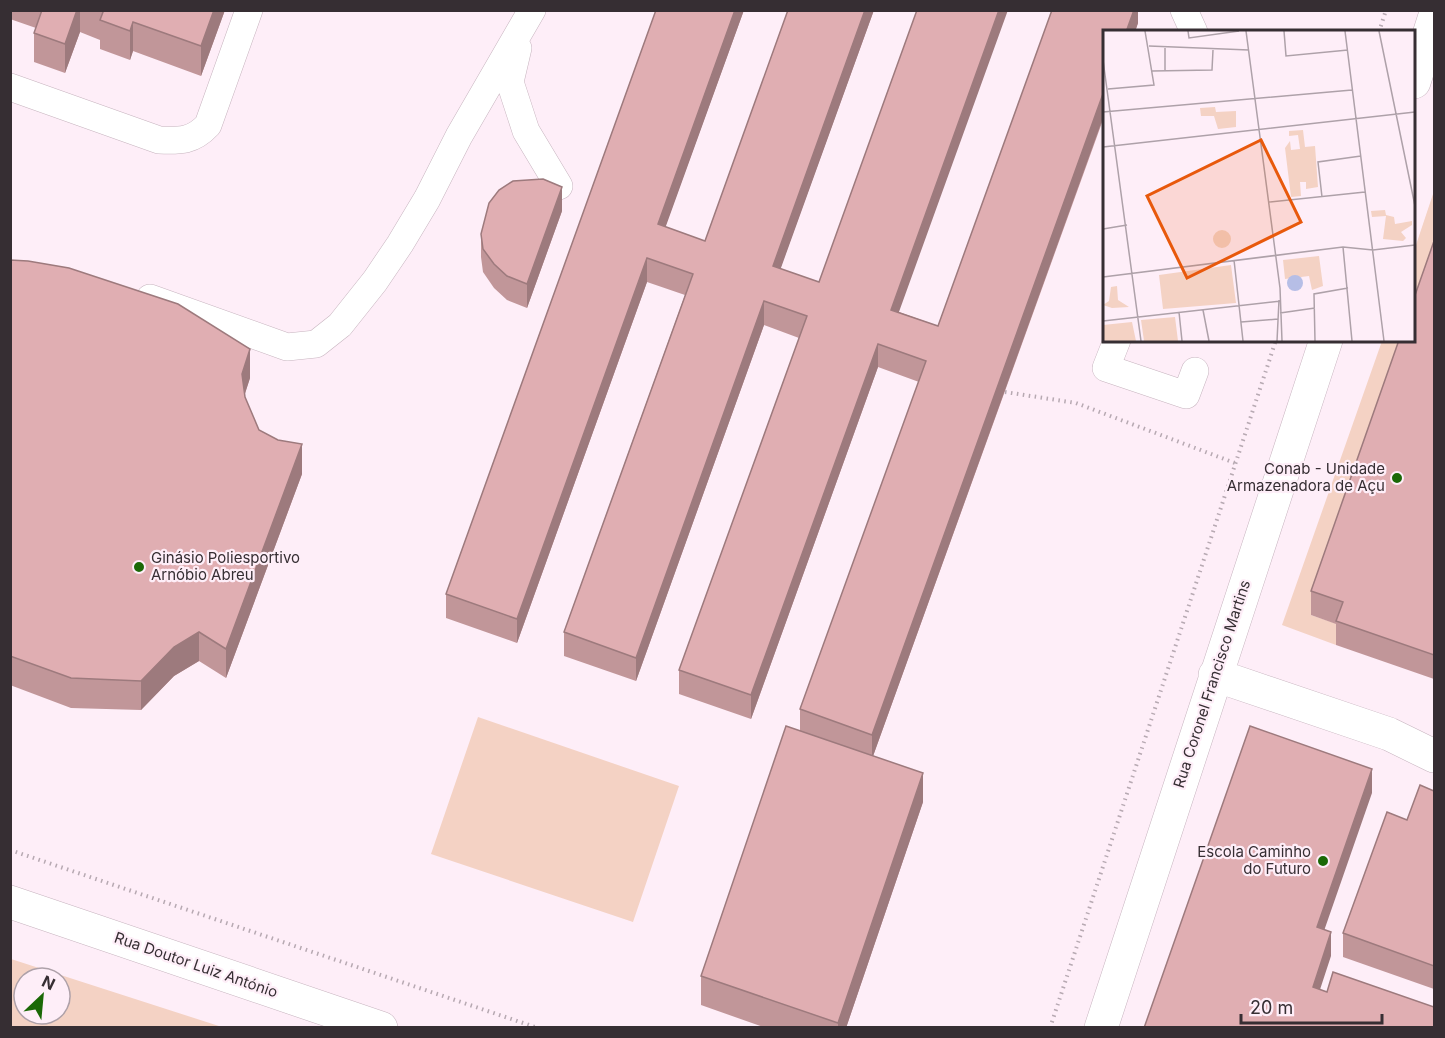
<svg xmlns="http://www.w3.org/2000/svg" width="1445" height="1038" viewBox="0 0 1445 1038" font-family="Inter,sans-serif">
<rect width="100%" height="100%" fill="#feeef8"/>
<path fill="#f4d2c4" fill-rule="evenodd" d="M1434,191V266L1414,325V251Z
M1382,341H1408L1311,615L1343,626L1336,645L1282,625Z
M478,717L679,786L633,922L431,854Z
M11,959L222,1027H11ZM24,978H60V1014H24Z"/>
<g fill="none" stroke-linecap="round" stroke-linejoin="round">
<defs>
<path id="service" d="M1184,10L1194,32
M518,48L510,82L526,131L559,186
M10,87L159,140C181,141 193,141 208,125L249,10
M150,298L287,347L316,344L340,325L375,281L400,244L427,199L459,136L532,10
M1117,340L1106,368L1186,395L1195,371"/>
<path id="minor" d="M1414,82L1434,19
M1215,675L1389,734L1434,756
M10,902L381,1028
M1101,1028L1326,340"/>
</defs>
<use href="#service" stroke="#c7b4bf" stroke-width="28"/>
<use href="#minor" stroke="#c7b4bf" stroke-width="34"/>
<path stroke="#b7a9b2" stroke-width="4" stroke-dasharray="1.5 4.5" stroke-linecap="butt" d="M1379,32L1386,10
M1005,392L1076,403L1235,463
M10,850L538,1028
M1050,1028L1276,340"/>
<use href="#service" stroke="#fff" stroke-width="27"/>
<use href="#minor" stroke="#fff" stroke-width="33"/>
</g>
<path fill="#c19699" d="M10,10H225L201,76L133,51L130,60L100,49V40L80,32L65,73L34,62V33L36,28L10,19Z
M656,10H744L665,227L705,241L788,10H874L780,269L938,326L1138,10V23L873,756L923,802L846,1028H766L701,1005V976L800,731V709L919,382L878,367L751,719L679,694V670L799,338L764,325L636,681L564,656V632L685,295L647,282L517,643L446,618V594Z
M562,211L527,308L507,300L494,288L483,272L481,257V234Z
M1434,241V679L1336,645V624L1311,615V591Z
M10,260L250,378L245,393V397L259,430L302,474L226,678L199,661L174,676L141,710L71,708L10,685Z
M1434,791V989L1343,957V933Z"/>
<path fill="#9d7a7d" d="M77,10H80V32L65,73V44Z
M214,10H225L201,76V46Z
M735,10H744L658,248V224Z
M865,10H874L773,290V266Z
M999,10H1008L891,334V310Z
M1134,10H1138V23L1135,32H1126Z
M133,22V51L130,60V31Z
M1104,91V115L872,759V735Z
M562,187V211L527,308V284Z
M647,258V282L517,643V619Z
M764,301V325L636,681V658Z
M878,344V367L751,719V695Z
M250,349V378L242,403V374Z
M302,444V474L226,678V649Z
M199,632V661L174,676L141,710V681L174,647Z
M1372,769V793L1317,951V927Z
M923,773V802L846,1028H838V1023Z
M1331,932V956L1313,1011V987Z"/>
<path fill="#e0aeb2" stroke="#9d7a7d" stroke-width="1.5" d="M42,10H77L65,44L34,33Z
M100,10H214L201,46L133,22L130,31L100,20L103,12Z
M656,10H735L658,224L705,241L788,10H865L773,266L819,282L917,10H999L891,310L938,326L1052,10H1134L1126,32H1104V91L872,735L800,709L926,361L878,344L751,695L679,670L807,316L764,301L636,658L564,632L693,274L647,258L517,619L446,594Z
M543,179L562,187L527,284L507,276L494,264L483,249L481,234L489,203L499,190L513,181Z
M1434,241V655L1336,621L1343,602L1311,591L1399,340H1413V301Z
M10,260L28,261L69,268L178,304L250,349L242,374L245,397L259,430L278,440L302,444L226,649L199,632L174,647L141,681L71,678L10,656Z
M786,726L923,773L838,1023L701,976Z
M1250,726L1372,769L1317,927L1331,932L1313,987L1327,992L1333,972L1434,1007V1028H1144Z
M1420,785L1434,791V966L1343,933L1387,812L1407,820Z"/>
<g fill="#1a6806" stroke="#feeef8" stroke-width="2">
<circle cx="1397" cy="478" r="6"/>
<circle cx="139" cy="567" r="6"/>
<circle cx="1323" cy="861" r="6"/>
</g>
<g text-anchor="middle" stroke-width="4.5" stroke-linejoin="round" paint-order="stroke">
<g font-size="15" fill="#362e33" stroke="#feeef8" text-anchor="end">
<text x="1385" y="474">Conab - Unidade<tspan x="1385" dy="17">Armazenadora de Açu</tspan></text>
<text x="151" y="563" text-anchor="start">Ginásio Poliesportivo<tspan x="151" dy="17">Arnóbio Abreu</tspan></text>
<text x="1311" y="857">Escola Caminho<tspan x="1311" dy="17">do Futuro</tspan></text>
</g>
<g font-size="15" fill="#362e33" stroke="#feeef8">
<text transform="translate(1212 684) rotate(-72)" y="5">Rua Coronel Francisco Martins</text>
<text transform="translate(196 965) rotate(19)" y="5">Rua Doutor Luiz António</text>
</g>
</g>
<g transform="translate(1103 30)">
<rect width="312" height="312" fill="#feeef8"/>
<path d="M112,77L113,82L133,81V97L115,99L111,86H98L97,78ZM200,100L202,117L212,116L215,157L203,159V152H197L198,166L188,167L182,118L187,111L188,120L197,119L195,105L186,106V101ZM282,180L283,185L291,187L292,194L309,191V195L298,202L303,208L300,211L280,209L283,186L269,187L268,181ZM110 209a9 9 0 1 1 18 0a9 9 0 1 1-18 0ZM216,226L220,256L209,260L206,246L182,249L180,230ZM128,235L133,273L60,279L56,245ZM14,256L15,270L26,277L9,278L0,275L6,271L8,257ZM72,287L75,311H41L38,290ZM29,292L33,311H0V295Z" fill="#f4d2c4"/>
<path d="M184 253a8 8 0 1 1 16 0a8 8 0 1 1-16 0Z" fill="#b6bee6"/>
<path fill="none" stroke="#aea1a9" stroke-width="1.5" d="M85,1L86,8L136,1M143,1L177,258L179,311M181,1L183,26L245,20M242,1L281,311M276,1L312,176M46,16L146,20M62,18V40M0,30L38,311M49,41L109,40L110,20M5,59L51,55L42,1M0,82L249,60M0,117L312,82M219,167L215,132L258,126M166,172L262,162M0,199L24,195M240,217L249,311M131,230L140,311M0,247L240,217L270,220L312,215M100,280L106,311M76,282L79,311M177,283L212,278M0,291L178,271M138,292L175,289M174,311L176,270M212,311L211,264L245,258"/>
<path fill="#e8590c" fill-opacity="0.15" stroke="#e8590c" stroke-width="3" d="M158,110L198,192L84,248L44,166Z"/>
<rect width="312" height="312" fill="none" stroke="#362e33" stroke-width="3"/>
</g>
<rect width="1445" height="1038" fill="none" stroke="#362e33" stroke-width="24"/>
<g transform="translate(42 996) rotate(26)"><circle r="28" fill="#feeef8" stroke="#aea1a9" stroke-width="1.5"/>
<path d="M0-4.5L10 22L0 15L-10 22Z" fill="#1a6806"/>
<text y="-9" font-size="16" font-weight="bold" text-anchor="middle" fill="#362e33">N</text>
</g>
<path d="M1241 1014v9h141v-9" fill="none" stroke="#362e33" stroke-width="3"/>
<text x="1250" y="1014" font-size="18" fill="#362e33" stroke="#feeef8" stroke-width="4.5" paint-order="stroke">20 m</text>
</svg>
